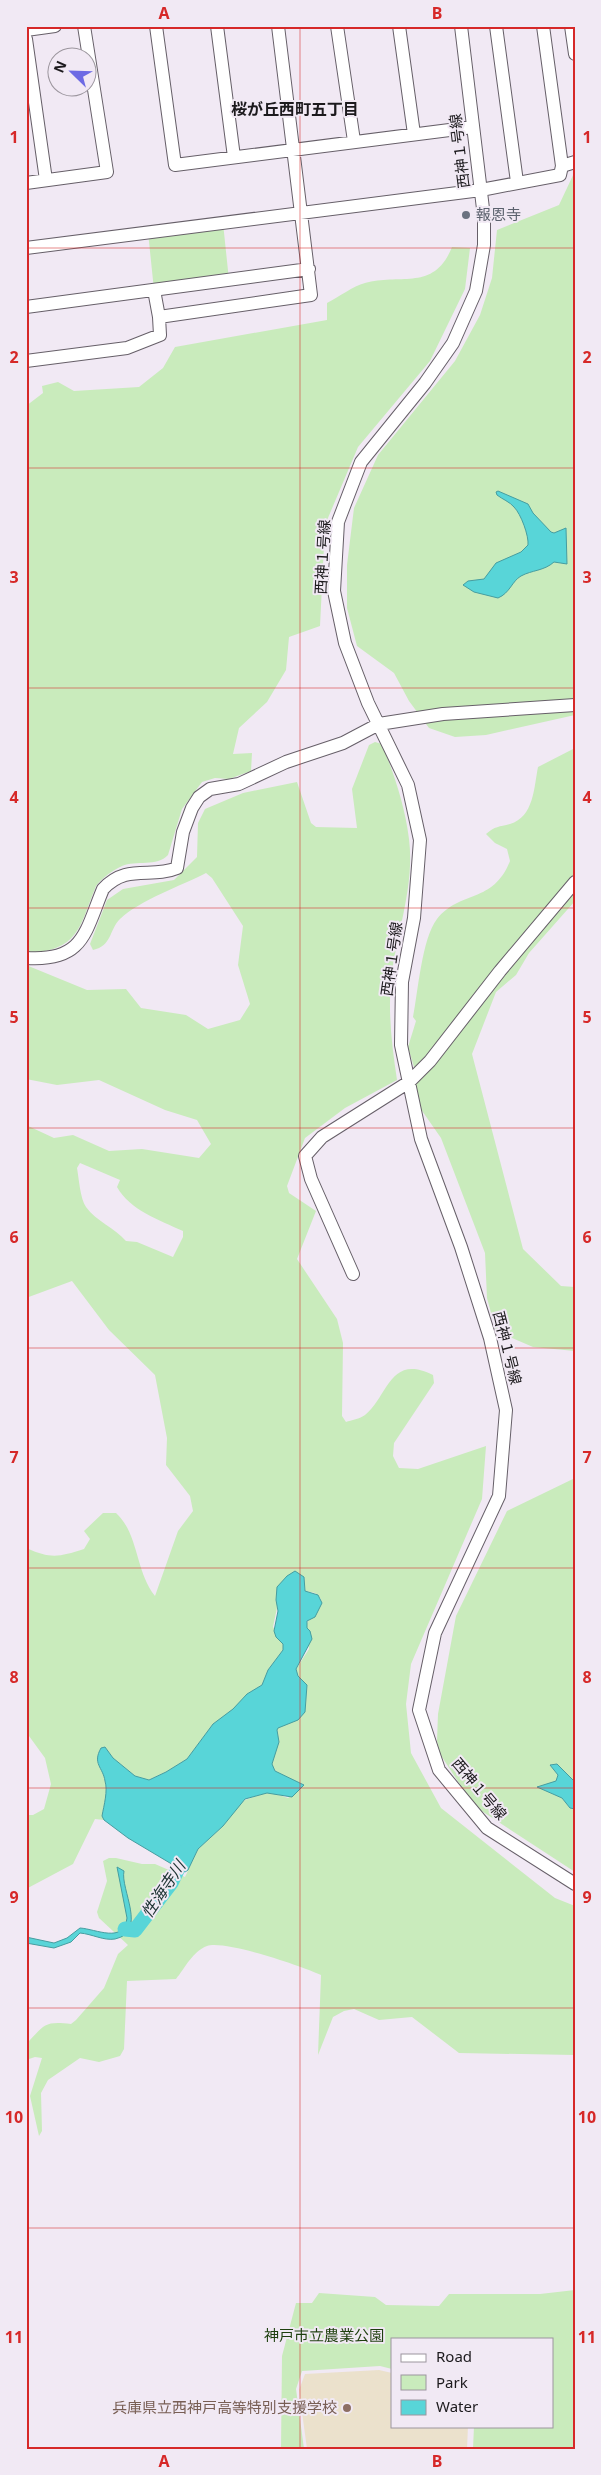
<svg xmlns="http://www.w3.org/2000/svg" width="601" height="2475" viewBox="0 0 601 2475" font-family="'Noto Sans','Noto Sans JP',sans-serif">
<rect width="100%" height="100%" fill="#f1e9f4"/>
<path fill="#ebe1cc" d="M379,2370L392,2373V2426H468L467,2449H307L299,2390L305,2374Z"/>
<path fill="#c9ebbc" fill-rule="evenodd" d="M575,171V715L486,735L455,737L429,728L409,701L394,673L357,646L347,608V565L354,508L378,455L455,361L480,315L492,278L497,230L559,205Z
M223,223L229,280L154,290L148,232Z
M452,247L470,248L465,289L430,361L358,447L325,525L320,626L289,637L286,670L267,702L239,728L233,754L252,753L251,771L229,779L215,778L202,782L182,809L168,855C157,867 136,860 122,866C113,870 102,878 96,886C79,928 79,951 26,953V406L43,393L42,386L58,382L74,391L139,387L163,368L175,347L327,320V303C339,297 353,286 365,283C401,273 434,292 452,247Z
M375,742L382,744C394,774 405,806 409,839C415,887 396,934 391,981C388,1015 392,1046 397,1080L345,1108L305,1138L287,1186L289,1193L316,1211L297,1259L337,1319L343,1343L342,1416L346,1422C351,1420 360,1419 365,1415C388,1396 390,1353 433,1375L434,1383L394,1443L393,1456L399,1468L418,1469L486,1446L482,1499L411,1664L406,1704L411,1753L441,1808L555,1898L575,1906V2055L459,2053L412,2017L379,2020L354,2009L344,2011L333,2017L318,2055L321,1975C302,1966 225,1940 207,1946C193,1951 185,1968 176,1979L127,1981L124,2049L120,2056L99,2062L80,2058L48,2080L41,2093L42,2131L39,2136L30,2096L42,2058L35,2057L26,2060V2044C45,2025 43,2021 71,2024L76,2020L104,1988L118,1954L128,1945L99,1918L97,1912L107,1881L103,1861L109,1858H116L142,1864H155L185,1877L198,1849L223,1826L240,1802L264,1793H273L288,1798L303,1784C292,1779 275,1776 271,1764L279,1742L277,1730L278,1727L298,1720L305,1712L307,1685L298,1676L296,1669L309,1649L306,1625L321,1599L315,1593L305,1591L304,1577L287,1576L282,1584L273,1627L284,1644L283,1650L268,1670L262,1685L247,1694L234,1709L213,1724L187,1759L166,1772L148,1780L135,1776L113,1758L105,1747L101,1748C92,1764 103,1767 105,1781C108,1792 104,1805 102,1816L104,1820L95,1819L73,1864L26,1889V1815H33L44,1809L51,1784L45,1758L29,1736V1697L26,1688V1548C51,1559 59,1557 84,1549L90,1539L84,1531L103,1513H116C139,1534 135,1571 155,1596L178,1531L193,1511L190,1496L166,1465L167,1438L155,1375L109,1330L72,1281L26,1298V1125L54,1138L73,1135L109,1151L142,1149L199,1158L211,1144L197,1120L165,1110L99,1080L57,1085L26,1079V965L87,990L126,989L141,1008L186,1015L208,1029L240,1020L250,1004L238,965L243,926L212,878L206,873C181,886 140,900 120,919C109,930 112,946 93,950L90,944L107,900L123,889L174,880L197,857L198,823L205,809L243,793L297,782L311,823L316,827L357,828L352,789L369,745ZM80,1163L120,1180L117,1187C130,1210 159,1220 183,1231V1237L173,1257L137,1242L126,1241C115,1228 96,1221 86,1207C80,1198 79,1179 77,1168Z
M575,748V901L529,953L516,975L496,992L472,1054L523,1249L561,1286L575,1287V1351L533,1347L496,1331L487,1298L485,1253L441,1138L418,1105L414,1067L408,1047L416,1021L413,1017C418,992 422,938 437,919C460,890 493,904 510,861L507,849L495,843L486,834C495,826 499,827 510,824C534,817 534,787 538,767Z
M575,1478V1782L556,1764L550,1765L558,1775L556,1782L538,1787L562,1798L570,1808L575,1809V1872L474,1806L440,1754L437,1741L438,1714L456,1616L507,1511Z
M575,2290V2449H473L474,2426H552V2339H392V2369L380,2366L302,2371L296,2389L304,2449H281L282,2356L296,2303H312L319,2293L375,2297L386,2305L439,2306L449,2294H540Z"/>
<path fill="#58d5d8" stroke="#469da0" d="M498,491L528,504L533,513L551,532L554,533L566,528L567,564L554,562C544,571 532,570 521,576C512,581 510,593 498,598L474,592L463,585L468,581L484,579L496,563L521,552L528,545C529,536 521,514 514,507C510,502 502,499 497,495L496,492Z
M295,1571L304,1577L305,1591L318,1595L322,1603L315,1617L307,1621V1628L310,1631L312,1639L296,1669L298,1676L307,1685L305,1712L298,1720L278,1728L277,1730L279,1742L272,1764L275,1771L304,1785L292,1797L267,1793L245,1799L223,1826L198,1849L188,1870L185,1872L128,1838L104,1820L102,1816C104,1805 108,1791 105,1781C103,1767 92,1764 101,1748L105,1747L113,1758L135,1776L149,1780L166,1772L187,1759L213,1724L233,1709L247,1694L262,1685L268,1670L283,1650V1644L276,1637L274,1631L278,1611L276,1600L277,1587L287,1576Z
M557,1764L575,1782V1809L570,1808L562,1798L537,1787L556,1781L558,1775L550,1765Z
M117,1867L124,1871C120,1889 148,1932 115,1939C104,1941 92,1934 80,1933L71,1942L54,1948L26,1943V1937L54,1943L67,1938L80,1928C96,1929 124,1944 127,1918Z"/>
<g fill="none" stroke-linecap="round" stroke-linejoin="round">
<path stroke="#58d5d8" stroke-width="15" d="M125,1929L135,1930L171,1883L186,1851"/>
<defs>
<path id="minor" d="M156,26L175,165L473,127
M217,26L234,157
M337,26L354,141
M399,26L414,134
M461,26L484,217V245L476,291L453,343L425,383L361,462L338,522L334,591L345,643L368,703L408,785L420,840L414,918L402,982L401,1045L421,1139L461,1247L490,1338L506,1410L499,1496L435,1633L419,1710L439,1770L487,1828L575,1884
M496,26L517,182
M543,26L562,166
M571,26L575,54
M26,30L55,26
M26,39L46,180
M26,183L107,172L84,26
M26,248L481,190L560,175L562,166L575,162
M26,307L309,269
M159,317L311,295L278,26
M26,361L127,348L160,335L159,317L154,290
M26,958C84,962 85,932 103,889C127,863 151,879 177,868L183,832L192,808L199,797L210,789L239,784L286,762L343,743L379,724L443,714L575,705
M353,1274L311,1179L305,1156L322,1137L409,1082L430,1061L500,971L575,882"/>
</defs>
<use href="#minor" stroke="#665f68" stroke-width="14"/>
<use href="#minor" stroke="#fff" stroke-width="12"/>
</g>
<path fill="none" stroke="#d62828" stroke-width="1" stroke-opacity="0.55" d="M300,26V2449M26,248H575M26,468H575M26,688H575M26,908H575M26,1128H575M26,1348H575M26,1568H575M26,1788H575M26,2008H575M26,2228H575"/>
<circle fill="#6b7280" stroke="#f1e9f4" stroke-width="2" cx="466" cy="215" r="5"/>
<circle fill="#8d6e63" stroke="#f1e9f4" stroke-width="2" cx="347" cy="2408" r="5"/>
<g text-anchor="middle" stroke-width="4" stroke-linejoin="round" paint-order="stroke">
<g font-size="15" fill="#1c1a1d" stroke="#f1e9f4">
<text transform="translate(460 151) rotate(-97)" y="5">西神１号線</text>
<text transform="translate(323 557) rotate(-87)" y="5">西神１号線</text>
<text transform="translate(392 959) rotate(-82)" y="5">西神１号線</text>
<text transform="translate(507 1348) rotate(76)" y="5">西神１号線</text>
<text transform="translate(479 1789) rotate(50)" y="5">西神１号線</text>
</g>
<g font-size="15" fill="#5b616d" stroke="#f1e9f4" text-anchor="start">
<text x="476" y="220">報恩寺</text>
</g>
<g font-size="15" fill="#1e3f0e" stroke="#f1e9f4">
<text x="324" y="2341">神戸市立農業公園</text>
</g>
<g font-size="15" fill="#785e54" stroke="#f1e9f4" text-anchor="end">
<text x="337" y="2413">兵庫県立西神戸高等特別支援学校</text>
</g>
<g font-size="16" font-weight="bold" fill="#1c1a1d" stroke="#f1e9f4">
<text x="295" y="115">桜が丘西町五丁目</text>
</g>
<g font-size="16" font-style="italic" fill="#1d3333" stroke="#f1e9f4">
<text transform="translate(163 1889) rotate(-56)" y="6">性海寺川</text>
</g>
</g>
<rect width="601" height="2475" fill="none" stroke="#f1e9f4" stroke-width="55"/>
<rect x="391" y="2338" width="162" height="90" fill="#f1e9f4" stroke="#9c969e"/>
<rect x="401" y="2354" width="25" height="8" fill="#ffffff" stroke="#9c969e"/>
<text x="436" y="2362" font-size="15" fill="#1c1a1d">Road</text>
<rect x="401" y="2375" width="25" height="15" fill="#c9ebbc" stroke="#9c969e"/>
<text x="436" y="2388" font-size="15" fill="#1c1a1d">Park</text>
<rect x="401" y="2400" width="25" height="15" fill="#58d5d8" stroke="#9c969e"/>
<text x="436" y="2412" font-size="15" fill="#1c1a1d">Water</text>
<g transform="translate(72 72) rotate(293)"><circle r="24" fill="#f1e9f4" stroke="#9c969e"/>
<path d="M0-4L9 19L0 12L-9 19Z" fill="#6d6ae4"/>
<text y="-8" font-size="14" font-weight="bold" text-anchor="middle" fill="#1c1a1d">N</text>
</g>
<rect x="28" y="28" width="546" height="2420" fill="none" stroke="#d62828" stroke-width="2"/>
<g font-size="16" text-anchor="middle" font-weight="bold" fill="#d62828">
<text x="164" y="19">A</text>
<text x="437" y="19">B</text>
<text x="14" y="143">1</text>
<text x="587" y="143">1</text>
<text x="14" y="363">2</text>
<text x="587" y="363">2</text>
<text x="14" y="583">3</text>
<text x="587" y="583">3</text>
<text x="14" y="803">4</text>
<text x="587" y="803">4</text>
<text x="14" y="1023">5</text>
<text x="587" y="1023">5</text>
<text x="14" y="1243">6</text>
<text x="587" y="1243">6</text>
<text x="14" y="1463">7</text>
<text x="587" y="1463">7</text>
<text x="14" y="1683">8</text>
<text x="587" y="1683">8</text>
<text x="14" y="1903">9</text>
<text x="587" y="1903">9</text>
<text x="14" y="2123">10</text>
<text x="587" y="2123">10</text>
<text x="14" y="2343">11</text>
<text x="587" y="2343">11</text>
<text x="164" y="2467">A</text>
<text x="437" y="2467">B</text>
</g>
</svg>
